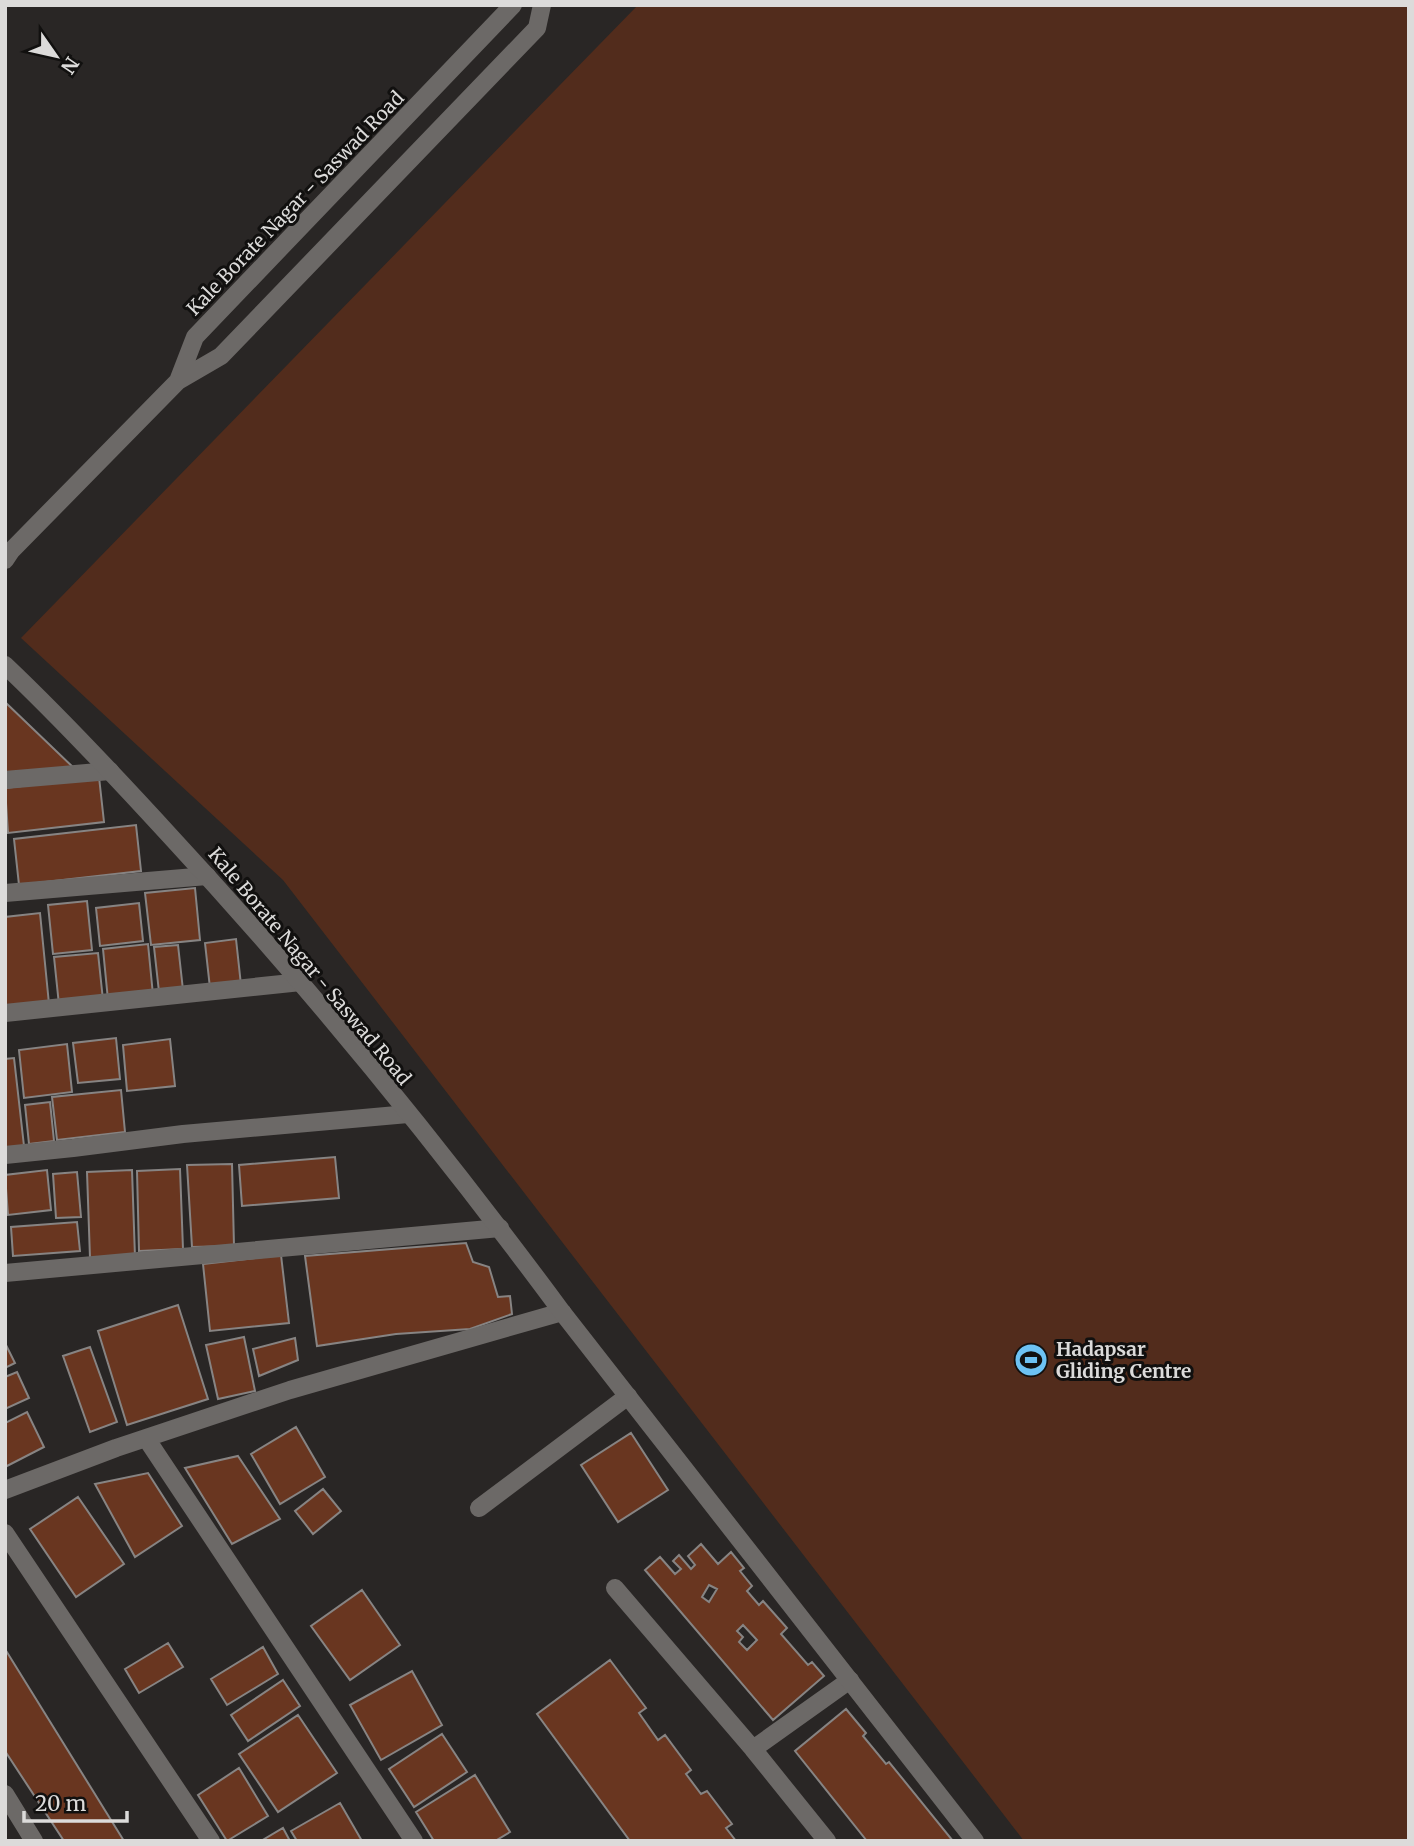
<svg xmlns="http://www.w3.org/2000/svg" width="1414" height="1846" viewBox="0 0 1414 1846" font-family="Merriweather,serif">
<rect width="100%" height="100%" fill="#292625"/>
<path fill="#522c1c" d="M638,5H1409V1841H1024L283,880L21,638Z"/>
<path fill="#693620" stroke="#878483" stroke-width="2" fill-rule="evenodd" d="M5,702L77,771L5,775Z
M99,777L104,822L8,833L5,788Z
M136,825L141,871L19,885L14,839Z
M195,888L200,940L151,945L145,893Z
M87,901L92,950L53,954L48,905Z
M139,903L143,941L100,946L96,908Z
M40,913L49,1004L5,1009V917Z
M236,939L241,985L210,988L205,943Z
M148,944L153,995L108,1000L103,949Z
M178,945L183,990L159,992L154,947Z
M98,953L103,1000L59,1005L54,957Z
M116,1038L120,1079L78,1083L73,1043Z
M170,1039L175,1086L127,1091L123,1045Z
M67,1044L72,1092L24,1098L19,1050Z
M14,1058L24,1146L5,1148V1059Z
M121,1090L125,1132L57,1140L52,1097Z
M50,1102L54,1141L29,1144L25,1105Z
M335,1157L339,1198L242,1206L239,1165Z
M232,1164L234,1246L192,1247L187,1165Z
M180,1169L183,1249L139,1251L137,1171Z
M47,1170L51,1210L8,1215L5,1175Z
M132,1170L135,1257L90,1258L87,1172Z
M77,1172L81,1217L56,1218L53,1174Z
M77,1222L80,1251L13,1256L11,1227Z
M466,1243L473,1262L489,1267L498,1297L510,1296L512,1314L470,1329L396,1334L317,1346L305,1256Z
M281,1255L289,1323L210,1331L203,1264Z
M178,1305L208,1399L127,1425L98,1331Z
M244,1337L255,1391L218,1399L206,1345Z
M295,1338L298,1360L259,1376L253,1349Z
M5,1343L15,1363L5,1368Z
M90,1347L117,1422L90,1432L63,1356Z
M17,1372L29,1398L5,1409V1377Z
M27,1412L44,1447L5,1467V1423Z
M296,1427L325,1477L280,1504L251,1454Z
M631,1433L668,1490L618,1522L581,1465Z
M238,1456L280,1519L232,1544L185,1468Z
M148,1473L182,1526L135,1557L95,1484Z
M323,1489L341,1511L313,1534L295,1511Z
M78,1497L124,1564L76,1597L30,1529Z
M701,1544L718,1564L731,1552L744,1568L740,1571L752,1586L747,1591L759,1605L763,1601L787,1628L781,1634L808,1665L812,1662L824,1676L773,1720L645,1570L660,1557L675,1574L681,1569L673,1561L679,1555L691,1569L695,1565L688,1556ZM709,1585L717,1589L709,1602L702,1597ZM743,1625L757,1640L747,1650L739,1642L743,1637L737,1631Z
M362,1590L400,1645L350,1680L311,1626Z
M168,1643L183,1667L139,1693L125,1669Z
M263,1647L278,1674L227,1705L211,1679Z
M5,1649L124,1841H64L5,1751Z
M610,1660L646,1708L639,1713L658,1740L665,1735L691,1770L686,1774L701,1794L707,1791L732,1824L726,1828L736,1841H630L537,1714Z
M412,1671L442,1725L381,1760L350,1705Z
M283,1680L300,1706L248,1741L231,1715Z
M846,1709L866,1733L863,1736L886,1764L889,1762L953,1841H867L795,1751Z
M298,1715L337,1773L278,1812L239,1754Z
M442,1734L467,1772L414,1807L389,1769Z
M239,1768L268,1816L227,1841L198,1795Z
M475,1775L510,1832L495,1841H434L416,1812Z
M340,1803L362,1841H297L291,1831Z
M283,1828L290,1841H261Z"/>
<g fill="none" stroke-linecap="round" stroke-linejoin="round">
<path stroke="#6c6967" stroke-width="18" d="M5,780L110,771
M5,893L207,876
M5,1013L301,982
M5,1155L73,1148L183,1134L408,1114
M5,1273L500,1228
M146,1438L414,1841
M5,1490L116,1448L290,1390L562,1312
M479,1508L628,1396
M5,1533L211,1841
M615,1588L753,1749L827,1841
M753,1749L850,1680
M5,1794L34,1841"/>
<path stroke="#6c6967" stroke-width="18" d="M178,381L221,356L537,28L542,5
M5,560L11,551L178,381L195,337L513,5
M5,665C63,720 117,778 171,837C310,987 440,1147 562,1312L975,1841"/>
</g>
<defs>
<symbol id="stadium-disc" viewBox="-11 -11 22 22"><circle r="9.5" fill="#6dc2f3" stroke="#11100f"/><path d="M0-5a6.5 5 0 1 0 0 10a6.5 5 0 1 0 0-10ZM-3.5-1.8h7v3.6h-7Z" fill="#111"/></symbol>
</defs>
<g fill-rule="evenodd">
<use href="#stadium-disc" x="1012" y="1341" width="38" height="38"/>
</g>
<g text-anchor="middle" stroke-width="6" stroke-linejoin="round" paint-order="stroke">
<g font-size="19" fill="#dcdbda" stroke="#11100f">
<text transform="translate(295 203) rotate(-46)" y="7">Kale Borate Nagar - Saswad Road</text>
<text transform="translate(310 966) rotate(50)" y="7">Kale Borate Nagar - Saswad Road</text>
</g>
<g font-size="19" font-weight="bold" fill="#dcdbda" stroke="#11100f" text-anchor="start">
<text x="1056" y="1356">Hadapsar<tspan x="1056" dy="22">Gliding Centre</tspan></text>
</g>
</g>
<rect width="1414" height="1846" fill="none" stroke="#dcdbda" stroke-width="14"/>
<g transform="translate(56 56) rotate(124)" stroke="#11100f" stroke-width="5" paint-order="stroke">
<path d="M0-5L12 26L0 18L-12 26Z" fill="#dcdbda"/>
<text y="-10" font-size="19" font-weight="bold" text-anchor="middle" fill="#dcdbda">N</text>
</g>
<path d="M24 1811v10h103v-10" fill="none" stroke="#dcdbda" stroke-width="3.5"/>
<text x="35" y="1811" font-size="21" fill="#dcdbda" stroke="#11100f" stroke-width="5" paint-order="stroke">20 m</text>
</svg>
